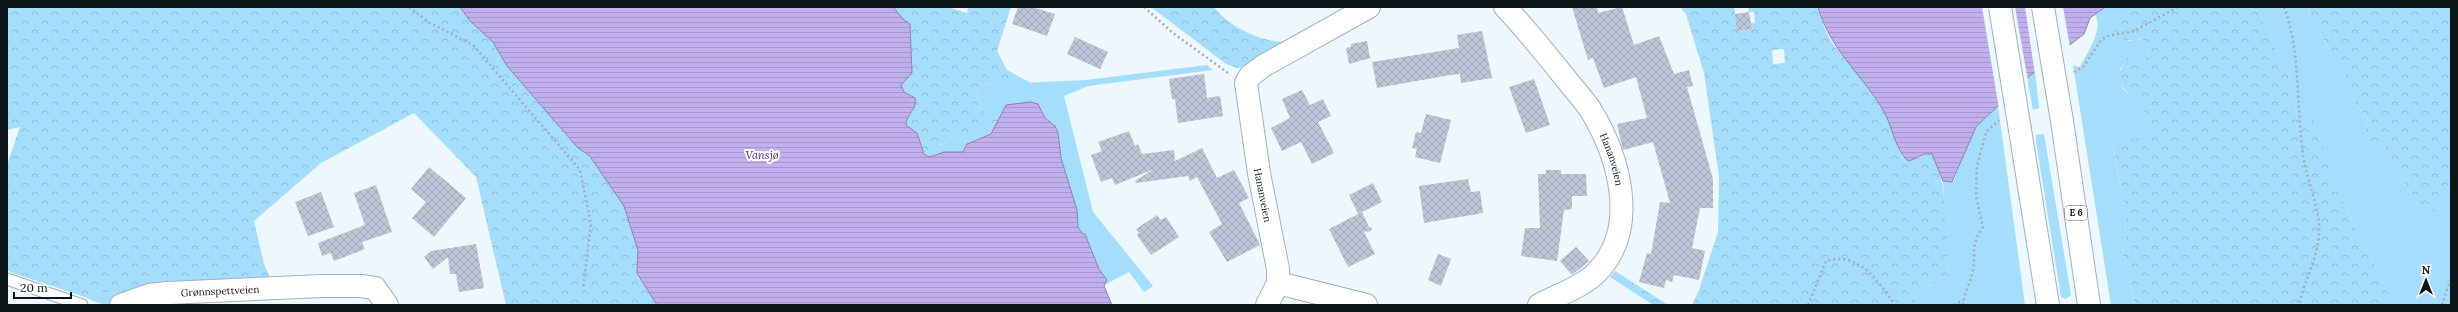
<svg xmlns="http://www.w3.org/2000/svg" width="2458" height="312" viewBox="0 0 2458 312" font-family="Lora,serif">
<defs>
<pattern id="forest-crowns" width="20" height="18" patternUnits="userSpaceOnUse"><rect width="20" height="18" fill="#a5ddfd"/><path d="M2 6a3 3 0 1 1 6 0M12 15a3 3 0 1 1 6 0" fill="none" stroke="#8dbdd8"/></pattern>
<pattern id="water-rules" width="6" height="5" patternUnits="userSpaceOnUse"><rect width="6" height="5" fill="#c1afef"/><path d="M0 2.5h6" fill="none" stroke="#a596cc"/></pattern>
<pattern id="building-cross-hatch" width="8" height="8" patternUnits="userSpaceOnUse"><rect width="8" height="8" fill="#bdc5d6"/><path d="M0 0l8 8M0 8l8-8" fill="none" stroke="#a1a8b7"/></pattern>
</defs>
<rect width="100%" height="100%" fill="#ecf7fe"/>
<path fill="#a5ddfd" d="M2105,7H2125L2123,12L2112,19L2128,41L2142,39L2148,46L2149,56L2126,63L2120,69L2122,88L2147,111L2151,124L2145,135L2113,146L2125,210L2126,233L2123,255L2135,305H2111L2073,65L2080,67C2087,53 2104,29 2095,15Z
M2246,7H2310L2309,14L2337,64L2345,71C2347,92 2355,104 2368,119L2365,133L2384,145L2419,208L2437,209L2451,180V305H2394L2337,189L2313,120H2300L2292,102V82L2258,11Z
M1207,65L1213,70L1088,86L1064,96L1093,212L1153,286L1144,292L1129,272L1106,284L1107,280L1099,269L1085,234H1082L1078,228L1077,210L1061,158L1058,133L1055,126L1045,118L1042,110L1030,102L1006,105L1001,116L991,117C978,109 976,100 978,85L1086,80Z
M2035,72L2039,108L2033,110L2027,78Z
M1998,106L2025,305H1913C1920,289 1933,282 1948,276L1943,181H1954L1971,133Z
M983,125L991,134L975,140L963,152L938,153L929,157L924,154L931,146L944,144L958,132H968Z
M2044,134L2071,295L2066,299L2061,297L2036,142V135Z
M141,289C118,302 111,311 85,297L94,291L117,294Z"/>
<path fill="url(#forest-crowns)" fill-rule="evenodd" d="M7,7H460L470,21L493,42L507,66L570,138L589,155L613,186L624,206L638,250L637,268L657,305H506L476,177L414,113L321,163L254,221L264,264L272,282L141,289L117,294L94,291L85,297L10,272L7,269V165L20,127L7,130Z
M893,7H947L967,13L968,8L971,7H1011L997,51L1007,70L1031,83L978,85C976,100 978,109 991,117L1001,116L991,134L983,126L972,135L968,132H958L944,144L931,146L924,154L917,133L906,125L907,118L913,111L912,96L904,92L901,85L912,73L910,24L904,21Z
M1151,7H1214C1230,28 1263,43 1289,42L1246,66L1237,68L1226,64Z
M1680,7H1734L1738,31L1751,29V23H1755L1754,12H1749L1748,7H1818L1824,27L1832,43L1865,83L1887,118L1902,157L1918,158L1929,153C1948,161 1947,256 1948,276C1933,282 1920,289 1913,305H1692L1699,290L1718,232L1719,176L1704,73L1686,14ZM1784,49L1785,63L1773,64L1772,50Z
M2125,7H2246L2258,11L2292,82V102L2300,120L2313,119L2337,189L2394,305H2135L2123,255L2126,233L2125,210L2113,145L2145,135L2151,124C2144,101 2126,98 2117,77L2129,55L2135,53L2140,59L2149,56L2148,46L2142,39C2124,42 2114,41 2112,19L2123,12Z
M2310,7H2451V180L2437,209L2429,213L2419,208L2384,145H2369L2365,133L2368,119C2354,102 2347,93 2345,71L2337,64L2309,14Z
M1615,271L1668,305H1653L1610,277Z"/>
<path fill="url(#water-rules)" stroke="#8b81af" d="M460,7H893L904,20L910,24L912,73L901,85L904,92L915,98C918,109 906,114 906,125L917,133L924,154L929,157L944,152H963L967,144L991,134L1006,105L1030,102L1038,104L1045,118L1055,126L1058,133L1061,158L1077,210L1078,227L1082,233L1085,234L1099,269L1107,280L1104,286L1112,305H657L637,273L638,250L624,206L589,155L578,148L507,66L493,42L470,21Z
M1818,7H2105L2090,18L2084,34L2027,78L1976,127L1952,182L1943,181L1932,154H1925L1909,161C1899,157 1892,129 1887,118C1866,76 1832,55 1818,7Z"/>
<path fill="#ecf7fe" d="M1982,7H2015L2028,81L1999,109Z
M2025,7H2063L2070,47L2035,75Z"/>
<path fill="url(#building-cross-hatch)" d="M1018,7H1032L1055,14L1047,36L1012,24Z
M1572,7H1597L1598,13L1622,7L1634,45L1659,36L1674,74L1689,70L1693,86L1687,87L1713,179V208H1700L1692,248L1705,251L1699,280L1674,275L1672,282L1666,280L1664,288L1639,282L1647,253L1651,254L1660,202L1670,203L1653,142L1623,150L1617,124L1647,118L1636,77L1604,88L1593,58L1588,60Z
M1749,12L1752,29L1737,31L1735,14Z
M1482,31L1492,78L1461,83L1460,74L1450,75L1377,88L1372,62L1459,48L1457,35Z
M1075,37L1108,52L1100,69L1067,54Z
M1367,41L1370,58L1349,64L1346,48L1351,47V44Z
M1204,74L1207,98L1220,96L1223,116L1178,123L1175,99H1172L1169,79Z
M1534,79L1550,125L1526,133L1509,87Z
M1302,90L1310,105L1323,99L1331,116L1318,122L1334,153L1312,164L1301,142L1282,151L1271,128L1290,118L1282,99Z
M1426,114L1451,120L1440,163L1415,157L1417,149L1412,148L1416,132L1421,133Z
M1129,131L1135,146L1138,144L1142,154L1174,150L1175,161L1202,148L1217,178L1234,170L1249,198L1239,203L1260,245L1227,262L1209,232L1222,224L1197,177L1190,181L1188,176L1136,183L1135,181L1154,169L1115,185L1112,178L1101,182L1091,155L1102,151L1098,142Z
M429,167L466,198L434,237L412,218L426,202L411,189Z
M1546,170H1561V174H1586L1587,196H1572V209L1564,210L1557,261L1521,256L1525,228H1540L1538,174H1546Z
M1468,179L1471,192L1480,191L1483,213L1424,223L1419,186Z
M1373,183L1382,202L1358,214L1349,195Z
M376,185L392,232L362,242L365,249L334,261L331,253L322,256L318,243L365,225L354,193Z
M321,192L334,227L308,236L295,202Z
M1362,212L1369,227L1372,228L1371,231L1364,232L1375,254L1348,267L1329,229Z
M1157,215L1161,220L1166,217L1179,237L1151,255L1137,235L1139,233L1136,229Z
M476,244L484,288L459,292L456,274H450L448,257L433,269L424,257L431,251Z
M1576,247L1589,261L1572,275L1560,261Z
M1438,254L1451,259L1441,286L1428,280Z"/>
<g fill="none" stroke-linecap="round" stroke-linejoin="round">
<defs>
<path id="service" d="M7,279L82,305"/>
<g id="minor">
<path id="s1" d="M1505,7C1527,30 1546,54 1566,79C1574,89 1583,99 1590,109C1619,156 1640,228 1597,272C1583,287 1557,295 1539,305"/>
<path d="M1278,283L1366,305"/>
<path id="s2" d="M121,305L149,295L168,293L322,286H361L375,288L387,305"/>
<path d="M1267,305L1278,283V269L1259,173L1246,83L1250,76L1263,66L1369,7"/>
</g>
<path id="motorway" d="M2062,121L2089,305
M2020,130L2048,305"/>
</defs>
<use href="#service" stroke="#9fb2bc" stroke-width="13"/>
<use href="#minor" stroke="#9fb2bc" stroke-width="24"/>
<use href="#motorway" stroke="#9fb2bc" stroke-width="24"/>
<path stroke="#a3adb3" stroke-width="2.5" stroke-dasharray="2 3" stroke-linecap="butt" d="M409,7L430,23L473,45L580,170L591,224L583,288
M1144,7L1173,33L1228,73
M2284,7C2301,51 2296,107 2303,154C2306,181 2321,208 2319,235C2317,259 2304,282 2299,305
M2074,72L2084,66L2101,40L2108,36L2134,31L2178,7
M1808,305L1826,261C1859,251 1878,281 1895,305
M1954,305L1963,300
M1963,305C1964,295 1969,285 1972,275C1977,254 1969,246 1983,227L1976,196L1977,166L1986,132L1999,120
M2442,305L2451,278"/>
<use href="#service" stroke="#fff" stroke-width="11"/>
<use href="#minor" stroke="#fff" stroke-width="22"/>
<use href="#motorway" stroke="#fff" stroke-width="22"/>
<defs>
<path id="motorway-bridge" d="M2000,7L2020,130
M2043,7L2062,121"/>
</defs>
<use href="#motorway-bridge" stroke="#9fb2bc" stroke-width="24" stroke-linecap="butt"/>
<use href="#motorway-bridge" stroke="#fff" stroke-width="22"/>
</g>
<g text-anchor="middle" stroke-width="4" stroke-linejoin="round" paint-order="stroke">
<rect fill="#fff" stroke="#565b5e" stroke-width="1" x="2065" y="206" width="22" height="14" rx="3"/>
<g font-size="9" font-weight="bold" fill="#0e1519">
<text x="2076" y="216">E 6</text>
</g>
<g font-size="10" fill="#0e1519" stroke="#fff">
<text dy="4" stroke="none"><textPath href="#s1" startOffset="188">Hananveien</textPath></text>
<text transform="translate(1263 195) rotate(79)" y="4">Hananveien</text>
<text dy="4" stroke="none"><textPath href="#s2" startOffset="101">Grønnspettveien</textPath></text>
</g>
<g font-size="11" font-style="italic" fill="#4b307a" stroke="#fff">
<text x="762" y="159">Vansjø</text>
</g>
</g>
<rect width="2458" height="312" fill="none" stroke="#0e1519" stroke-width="16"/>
<g transform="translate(2426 280)" stroke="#ffffff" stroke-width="3" paint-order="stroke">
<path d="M0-3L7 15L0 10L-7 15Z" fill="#0e1519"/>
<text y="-6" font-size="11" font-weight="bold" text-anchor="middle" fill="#0e1519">N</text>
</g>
<path d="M14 292v6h57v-6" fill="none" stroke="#0e1519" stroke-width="2"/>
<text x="20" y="292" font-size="12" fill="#0e1519" stroke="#ffffff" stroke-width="3" paint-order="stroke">20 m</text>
</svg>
